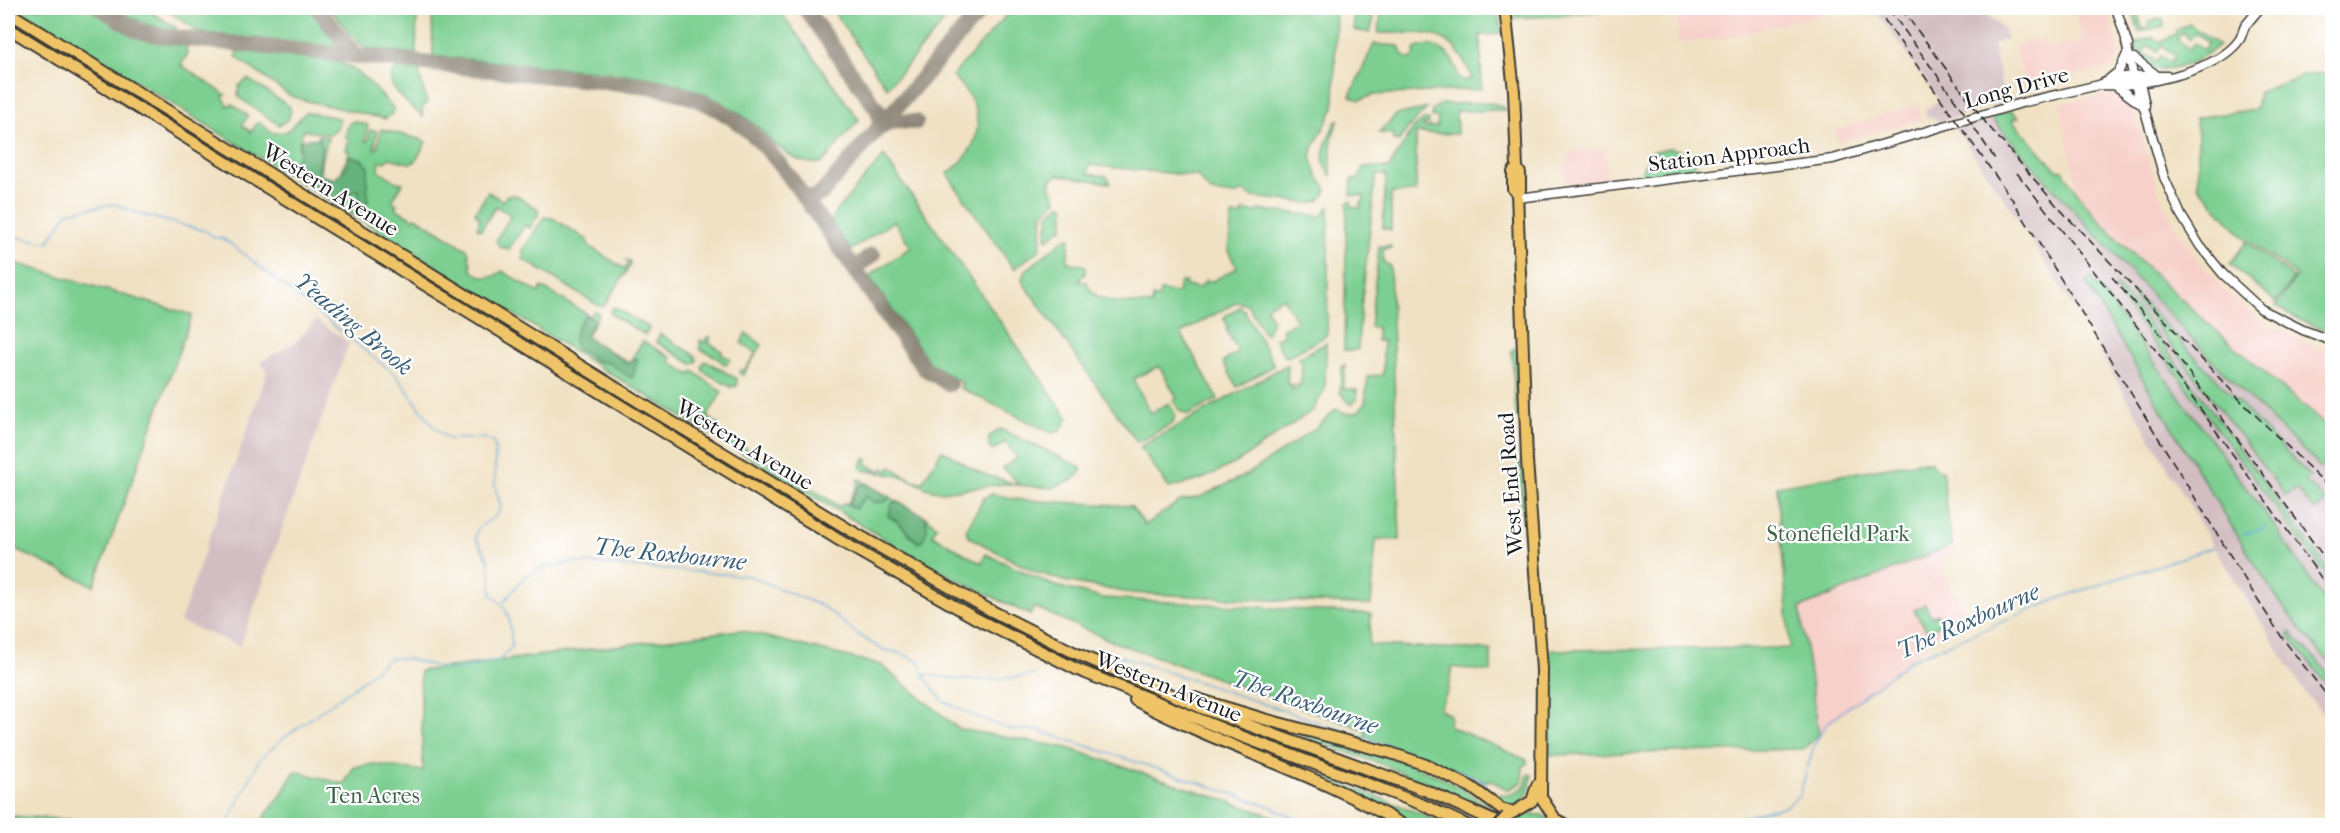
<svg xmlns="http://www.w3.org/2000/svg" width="2340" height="833" viewBox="0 0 2340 833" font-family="'IM FELL French Canon',serif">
<rect width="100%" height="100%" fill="#fff"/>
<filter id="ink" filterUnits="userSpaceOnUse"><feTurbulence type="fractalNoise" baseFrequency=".0167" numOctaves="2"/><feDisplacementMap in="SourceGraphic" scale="12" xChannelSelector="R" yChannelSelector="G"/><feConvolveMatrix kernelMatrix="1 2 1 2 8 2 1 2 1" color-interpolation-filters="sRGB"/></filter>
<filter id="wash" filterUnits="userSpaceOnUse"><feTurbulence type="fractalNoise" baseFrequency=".008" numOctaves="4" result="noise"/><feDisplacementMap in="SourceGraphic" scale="24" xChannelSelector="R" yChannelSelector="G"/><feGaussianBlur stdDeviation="1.35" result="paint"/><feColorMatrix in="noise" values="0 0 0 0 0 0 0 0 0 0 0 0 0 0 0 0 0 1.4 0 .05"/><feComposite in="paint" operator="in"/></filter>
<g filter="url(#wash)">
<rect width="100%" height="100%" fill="#f0e1c3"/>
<path fill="#f7d0ca" d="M1676,8H1848L1721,39L1679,42Z
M2073,8H2107L2120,55L2113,67L2026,87L2015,45L2044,39L2046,49L2083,42Z
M2116,93L2128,99L2131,104L2162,201L2178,231L2202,265L2228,293L2266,325L2332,353V432L2246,354L2208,324L2119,239L2078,196L2060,103Z
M1918,104L1922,119L1841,142L1839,147L1835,131Z
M1604,148L1608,181L1566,185L1564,171L1571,152Z
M1952,545L1956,551L1937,562L1966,612L1819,734L1800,608Z"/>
<path fill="#d2bec2" d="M1874,8H1979L2003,28L2007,39L1993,44L2004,100L1952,119L1948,118L1941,123L1931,117L1927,118L1925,110L1939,100Z
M2000,117L2332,472V724L2306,694L2214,547L2088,331L2012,210L1956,129Z
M316,320L349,343L240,646L180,622L267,373L261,362L296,342Z"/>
<path fill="#7ccf91" stroke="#4c7656" stroke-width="1.5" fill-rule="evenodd" d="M17,8H88L143,39L186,45L187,55L181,65L226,95L223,96L228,106L232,104L248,116L242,125L251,132L258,122L273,133L286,132L306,112L340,118L337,128L330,135L303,130L298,149L315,153L319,136L328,138L322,158L320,175L335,179L342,172L344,163H346L349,151L346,150L349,139L345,138L348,125L353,121L368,125L365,141H368L370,130L377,131L374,149H377L381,129L423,140L426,142L415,162L409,163L389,158L386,162L380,161L379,170L398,183L399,182L403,183L392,201L397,204L395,208L414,219L416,217L468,250L472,271C484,279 490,280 502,271L539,293L542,287L590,316L594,311L599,314L586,337L629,363L643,341L672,358L670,362L690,375L693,371L722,392L707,417L719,425L716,430L841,507L844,503L847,504L859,483L857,481L859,479L896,501L892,504L891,518L898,522L918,543L927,522L926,517L937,526L932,535L981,563L986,554L1052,585L1102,598L1371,614L1369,645L1491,650V672L1452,667L1448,690L1439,709L1450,715L1449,726L1527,760V764L1523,766L1522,782L1508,790L1489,779L1486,782L1448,766L1366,738L1365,730L1114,642L1034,607L1030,615L960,581L901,549L601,368Z
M113,8H145L176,28V31C152,28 134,20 113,8Z
M164,8H309L338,47L201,33Z
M330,8H417L416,54L365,48L349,33Z
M432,8H778L859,120L822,163C791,167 775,142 754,124C740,113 724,103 707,95C664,75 616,73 569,69C524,64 478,60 433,56Z
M831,8H956L887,88Z
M1013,8H1336L1334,108L1313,148L1311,157L1317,176L1327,189C1323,198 1319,203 1309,203L1252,197L1244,191L1235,195L1211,192L1197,176L1089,165L1088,174L1107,176L1110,183L1058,175L1052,179L1050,186L1057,200L1043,213L1040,249L1014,269L947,174C986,146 987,108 952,76Z
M1353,8H1373V21L1370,33L1354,30Z
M1382,8H1497L1502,34L1480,35L1482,89L1373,95L1360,100L1350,96L1374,44L1399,46L1403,56L1410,59L1415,55L1414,50C1431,37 1458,55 1457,76L1463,80H1468L1472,78C1452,25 1427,34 1378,33Z
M1505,8H1625L1558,16L1507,18Z
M2132,8H2139L2141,12L2138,13L2142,29L2149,27L2148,22L2158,19L2163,20L2164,26L2139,32Z
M2190,24L2219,46L2191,64L2162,70H2158L2139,54L2135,43L2153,37L2160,42L2176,35V30ZM2182,32L2190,39L2195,33L2208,43L2203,50L2194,43L2189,49L2177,39ZM2148,45L2157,52L2162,45L2175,56L2170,63L2161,56L2157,62L2143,52Z
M239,51C270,54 323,54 349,67C366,76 380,94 393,108V113L386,119L303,100L289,95L236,57Z
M401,67L418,69L427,103L422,108L423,117C411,105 372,79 401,67Z
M2332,72V333L2300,320L2276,306L2297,276L2243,237L2198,186V134L2195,118L2256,109L2259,92L2306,75Z
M248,79L290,107C292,117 288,121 279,125L241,99L238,96L239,86Z
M1493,103L1501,106L1505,110L1456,111L1457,134L1416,133V192L1391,193V230L1383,228L1386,175H1376L1360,317L1358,349L1351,351L1344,350L1347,203L1351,201V207L1360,208L1361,202L1364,201V196L1351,195L1352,179H1359L1363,167L1389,168L1412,130L1423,120H1429V124H1423V127H1437L1438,117H1432V110L1441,104Z
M1428,108L1408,128L1399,141L1393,140V134L1379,133L1396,115Z
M2012,111L2019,118L2012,120L2058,171L2063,170C2085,210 2120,241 2153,273C2211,328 2272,379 2332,430V478L2244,393L2208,356L2032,165L1990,116Z
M1339,120C1329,138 1331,156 1331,176C1315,158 1328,139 1336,121Z
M1668,148C1682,149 1693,155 1696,169L1642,177V170L1652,152Z
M884,156L1068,418L1060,431L1052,433L960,388L962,383L929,362L869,276L911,247L894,221L851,250L831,222L835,212Z
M488,192L503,201L506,196L515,195L538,209V215L530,228L525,225L509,249L500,247L496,240L511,215L496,206L481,230L477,228L480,219L475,213Z
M1061,204L1065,206L1063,227L1048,239L1046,236L1049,214Z
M1329,206L1327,335L1288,357L1284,356L1275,339L1284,334L1282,329L1296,321L1283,297L1266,307L1272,319L1267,333L1264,334L1248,305L1237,302L1181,333L1218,399L1188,415L1180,411L1173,401L1177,398L1159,366L1133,379L1151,413L1169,403L1175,414L1173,423L1141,441L1137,442L1022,281L1024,272L1066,238H1070L1067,262L1086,266L1085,274L1079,280L1080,282H1087C1093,307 1132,302 1152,305L1153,297L1159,298L1160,291L1178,293L1180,282H1186L1185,286L1201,288V284H1205V280L1213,281L1237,268L1228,251L1232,215L1242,216L1243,211L1256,212L1259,210L1322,216Z
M544,217L552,218L586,239L590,247L625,269L629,263L625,260L630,261V266L604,306H599L523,259V250Z
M2246,242L2294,278L2276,302L2230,264Z
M1379,246H1391V248L1383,249V262L1390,266L1400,540L1376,539L1371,605L1130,593L1064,581L1033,571L969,537L966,530L984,498L992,494L1022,500L1131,506L1145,525L1180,501L1200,497L1248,474L1316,428L1336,409L1347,414L1358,412L1365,403L1368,376L1383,375V341H1377V327H1370Z
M8,261L192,315L94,586L8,546Z
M2091,277L2273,524L2332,612V664C2287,621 2256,565 2223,512C2177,437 2132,361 2087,284Z
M2117,287L2140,313L2332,575V583L2114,289Z
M2133,292L2310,477L2305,481L2326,501L2315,511L2297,489L2286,496L2132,294Z
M1240,307L1244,310L1273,363V366L1237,387L1223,362L1238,352L1226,329L1229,327L1224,319L1225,316Z
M612,308H616L650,328L645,335L612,315L610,312Z
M746,333L762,345L743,375L739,373L741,369L744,371L756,353L741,343Z
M660,334L696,356L697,361L692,364L656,342Z
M708,336L711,338L708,342L722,351L721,354L730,359L726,365L713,355L700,349V340L704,342Z
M1326,343L1325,389L1313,410L1236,463L1200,480L1169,488L1140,447L1288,364L1287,384L1293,385L1292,390H1296L1297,385H1301L1302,361L1298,360L1300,357Z
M1514,348L1517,351L1521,417L1518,419L1516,418L1512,350Z
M704,362H708L737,379V386L731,387L703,371L702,367Z
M1345,365L1344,389L1357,390L1356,400L1353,404H1350L1340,393L1342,366Z
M1000,429L1079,466L1082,470L1073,480L1052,488L1003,484L942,492L926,488L905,477L863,470L861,467L863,459L866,458L868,459L866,464L880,472L883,468L888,471L890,466L915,482L917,480L922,483L942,450L980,473L1020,485L1003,468L1017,458L1006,442L992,451L989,446V437Z
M1520,462L1522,463L1526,540L1524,538L1518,466Z
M1918,462H1931L1938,471L1942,470L1952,545L1800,608L1819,734L1804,749L1550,755L1549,650L1790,648L1777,486Z
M1925,604L1932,617L1937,614L1943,622L1928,632L1914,610Z
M739,630L881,665L959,729L1068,748L1272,816L1285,825H258L279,798L295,771L344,784L354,767L374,764L423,771L420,671Z
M2290,632L2332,677V691L2288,635Z
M1297,732C1367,751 1438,764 1495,812L1381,764L1297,735Z
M1281,759L1429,817L1449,825H1413L1381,807L1283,763Z
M1528,774L1532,775C1530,791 1526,806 1507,807L1475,785L1476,781L1485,785V791L1493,797L1497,794L1511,795L1525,786Z
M1527,814L1542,815L1560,825H1521L1511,821Z
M8,816L163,825H8Z"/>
<path fill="#65b27b" stroke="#40674c" stroke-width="1.5" d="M319,138C325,148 318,161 319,172L323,177L335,179L346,167L350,156L361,159L369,167L367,176L368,202H359V190C353,190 351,193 346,196C330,203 320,193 307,184L303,170L294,163L299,154L301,140Z
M586,315L594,320L586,337L629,363L635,358L638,359L633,377L631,378L609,363L594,361L592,357L577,350C570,336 577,326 586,315Z
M865,483L890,497C885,505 881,501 874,503L866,496L855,509L848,505L858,488Z
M896,501L926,517L927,530L922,542L918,543L898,522L888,516L892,504Z"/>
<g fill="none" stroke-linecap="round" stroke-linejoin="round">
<path stroke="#5fa6d5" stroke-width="1.5" d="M8,235L48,243L68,212L114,204L143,215L206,231L215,238H221L231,244L396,375L433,426L448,439L483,438L493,442L495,450V486L501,506L496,516L478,528L475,537L489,560L492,595C511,609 510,624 512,646L500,660L454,671L408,659L390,658L358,684L285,737L259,760L227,826
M2243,535L2265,527
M504,602L524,577L539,569L573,562L749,576L824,607L856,633L881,649L903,654L921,663L923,674C934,675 945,678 956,679C982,682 1008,679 1034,675
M1114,654L1414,754L1486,782
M923,675L943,701L981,719L1012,730H1037L1161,770L1272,807L1293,818L1303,826
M1704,826L1787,806L1800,794L1814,745L1826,724L1912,659L2065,596L2214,547"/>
<path stroke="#867e70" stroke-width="16" d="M100,8L138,31L160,36L648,86C681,91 714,104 740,124C774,150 797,188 822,222C856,271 889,320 924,368L949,384
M318,8L346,45L358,56
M805,8L879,112L880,124L876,131
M879,128L894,121L916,122
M807,201L822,193L983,8
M854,268L873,255"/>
</g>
</g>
<g filter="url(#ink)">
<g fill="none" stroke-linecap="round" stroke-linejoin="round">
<defs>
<path id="tertiary" d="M2116,8L2128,45
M2126,42L2136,88L2145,111L2164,177L2181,215L2200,246L2223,274L2261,309L2303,330L2332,341
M2134,58L2155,74
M2139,77L2145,105
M2109,79L2119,71L2127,54
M2101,85C2137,88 2218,72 2240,39C2242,35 2243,30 2245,26C2250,20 2255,14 2260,8
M2116,86L2139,103
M1517,198L1833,159L2025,102L2099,85C2120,74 2144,75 2167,76"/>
<path id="primary" d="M1505,8L1514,91L1517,168L1520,173V190L1517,193
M1517,168L1513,172V189L1517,193L1527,460L1542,670L1541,797L1554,817
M1507,816L1532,801L1537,785"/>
<path id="trunk" d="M8,12L639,402L848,529L984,607L1073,652L1202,708L1427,791L1505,826
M8,28L839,540L975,618L1076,669L1230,732L1421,804L1469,826
M1191,697L1264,719L1391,753L1426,765L1471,787L1501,809L1514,812
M1135,700C1222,747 1320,774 1405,826
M1559,821L1568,826"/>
</defs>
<use href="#tertiary" stroke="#3c3a35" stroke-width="11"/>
<use href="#primary" stroke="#3c3a35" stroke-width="14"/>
<use href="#trunk" stroke="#3c3a35" stroke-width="14"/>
<use href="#tertiary" stroke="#fff" stroke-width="8"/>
<use href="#primary" stroke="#efc469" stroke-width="10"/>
<use href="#trunk" stroke="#efc469" stroke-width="10"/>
<path stroke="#1c1c1c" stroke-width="1.5" stroke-dasharray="9 4.5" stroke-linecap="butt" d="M1876,8L2012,199L2257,599L2283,639L2332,702
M1888,8L1961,108L1997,162
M1901,8L1986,123L2057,206L2244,404L2332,490
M2017,173L2186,389L2332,593
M2112,277L2162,336L2332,568"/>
<defs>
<path id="primary-bridge" d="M1498,826L1507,816"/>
</defs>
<use href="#primary-bridge" stroke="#3c3a35" stroke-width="14" stroke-linecap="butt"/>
<use href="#primary-bridge" stroke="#efc469" stroke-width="10"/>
</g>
</g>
<g text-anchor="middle" stroke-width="4.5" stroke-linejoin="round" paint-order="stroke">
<g font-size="22" fill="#1c1c1c" stroke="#fff">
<text transform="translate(2016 87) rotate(-15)" y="8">Long Drive</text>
<text transform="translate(1729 154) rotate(-7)" y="8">Station Approach</text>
<text transform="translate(331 189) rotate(32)" y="8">Western Avenue</text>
<text transform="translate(745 444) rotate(31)" y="8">Western Avenue</text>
<text transform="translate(1510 484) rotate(-94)" y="8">West End Road</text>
<text transform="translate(1169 686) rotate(22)" y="8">Western Avenue</text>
</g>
<g font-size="22" fill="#42644b" stroke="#fff">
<text x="1838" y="541">Stonefield Park</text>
<text x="373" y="803">Ten Acres</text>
</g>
<g font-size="24" font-style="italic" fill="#3e6178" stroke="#fff">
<text transform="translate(354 324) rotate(40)" y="8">Yeading Brook</text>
<text transform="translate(670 554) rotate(6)" y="8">The Roxbourne</text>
<text transform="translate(1968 621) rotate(-24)" y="8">The Roxbourne</text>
<text transform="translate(1305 702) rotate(19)" y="8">The Roxbourne</text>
</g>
</g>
<rect width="2340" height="833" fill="none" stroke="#fff" stroke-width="30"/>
</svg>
